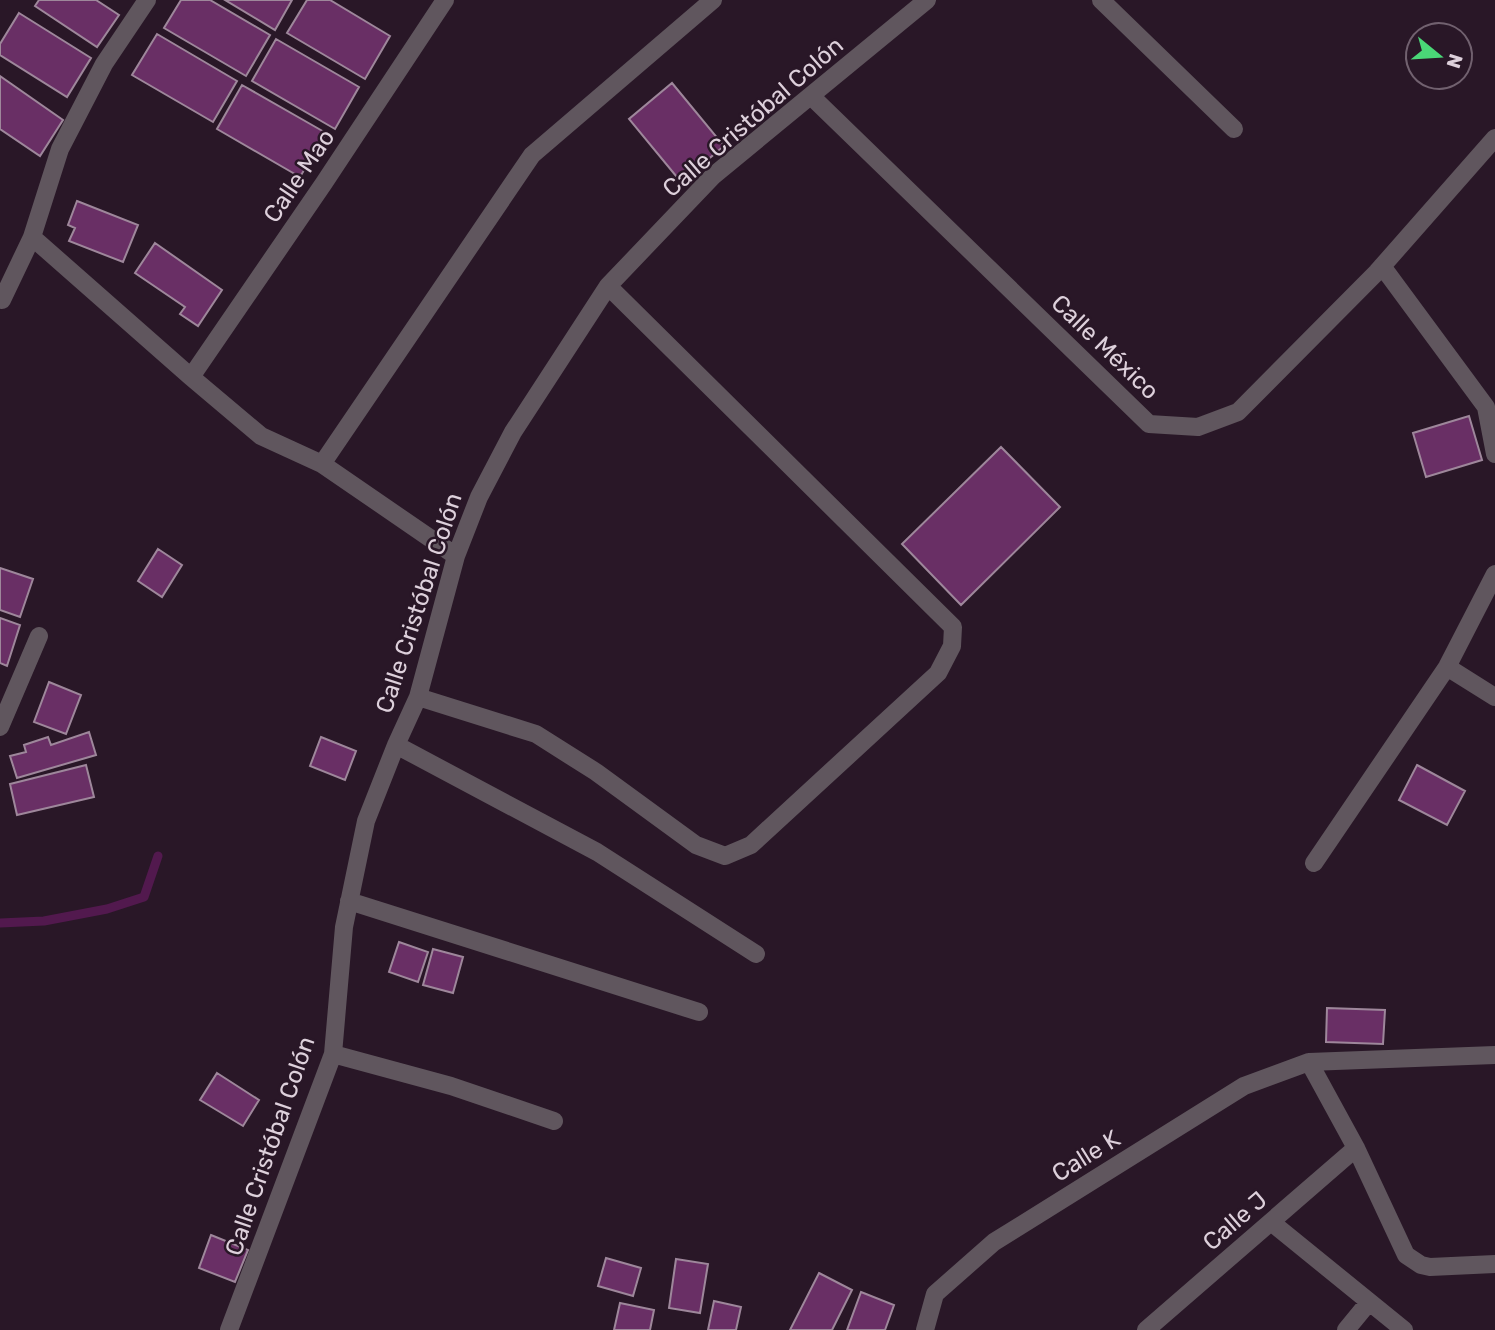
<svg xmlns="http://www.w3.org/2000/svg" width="1495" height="1330" viewBox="0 0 1495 1330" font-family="Rubik,sans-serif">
<rect width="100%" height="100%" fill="#291727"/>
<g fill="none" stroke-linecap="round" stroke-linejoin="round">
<path stroke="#52194e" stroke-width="9" d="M0,923L44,921L107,909L144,897L158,856"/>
</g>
<path fill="#692f65" stroke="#9e879b" stroke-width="2" d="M39,0H96L119,15L97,47L35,6Z
M181,0H210L270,35L246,76L164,28Z
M225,0H292L275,30Z
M307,0H330L390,36L365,79L287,33Z
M19,13L91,58L67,97L0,55V44Z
M157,34L237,81L213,122L132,75Z
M276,39L359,87L335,129L252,81Z
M0,76L63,120L40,156L0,129Z
M672,83L724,146L681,182L629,119Z
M242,85L326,133L300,177L217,129Z
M77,201L138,225L123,262L69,241L75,228L68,225Z
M155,243L222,290L198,326L180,314L185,307L135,273Z
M1469,416L1482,460L1426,477L1413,433Z
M1001,447L1060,507L961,605L902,544Z
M158,549L182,565L162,597L138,581Z
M0,568L33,579L20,617L0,610Z
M0,618L20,625L7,666L0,663Z
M49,682L81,695L66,734L34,722Z
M89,732L96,755L17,778L10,756L26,752L24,745L48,737L51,745Z
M321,737L356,751L345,780L310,766Z
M86,765L94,797L17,815L10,784Z
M1417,765L1465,791L1447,825L1399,800Z
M399,942L428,952L418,982L389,972Z
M433,949L463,957L453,993L423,985Z
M1327,1008L1385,1010L1383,1044L1326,1042Z
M217,1073L259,1100L243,1126L200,1100Z
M211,1235L248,1250L235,1282L199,1268Z
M606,1258L641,1268L633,1296L598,1286Z
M676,1259L708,1264L700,1313L669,1308Z
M819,1273L852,1290L832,1330H790Z
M861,1292L894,1305L885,1330H847Z
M714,1301L741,1307L736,1330H708Z
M620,1303L654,1310L650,1330H614Z"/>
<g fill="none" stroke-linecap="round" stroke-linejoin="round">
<path stroke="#60565e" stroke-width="18" d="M1101,0L1234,129
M811,96L1149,424L1198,427L1238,412L1377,272L1495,138
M32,237L191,377L261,436L322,464L456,556
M1382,266L1486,407L1495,454
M0,299L2,300L32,237L60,149L104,64L147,0
M191,377L324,183L445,0
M322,464L532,155L713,0
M1447,667L1495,697
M418,697L536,734L596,772L696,845L725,856L751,845L938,673L952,646L953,627L608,286
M0,727L39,636
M396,745L597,852L756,954
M1314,863L1447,667L1495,574
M349,901L699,1012
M333,1054L451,1086L554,1121
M1309,1062L1356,1148L1406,1255L1421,1265L1430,1267L1495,1264
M1271,1222L1404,1330
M229,1330L333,1054L344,927L366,821L396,745L418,697L456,556L479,497L513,432L608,286L713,176L927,0
M925,1330L935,1294L994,1242L1244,1086L1309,1062L1495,1055
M1146,1330L1356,1148
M1346,1330L1369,1302"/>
</g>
<g text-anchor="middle" stroke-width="5" stroke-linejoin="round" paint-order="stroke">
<g font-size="24" fill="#ddd0db" stroke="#291727">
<text transform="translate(753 117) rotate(-41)" y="8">Calle Cristóbal Colón</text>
<text transform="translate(299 176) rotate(-56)" y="8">Calle Mao</text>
<text transform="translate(1105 347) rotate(44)" y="8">Calle México</text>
<text transform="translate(419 603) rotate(-72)" y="8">Calle Cristóbal Colón</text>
<text transform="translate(270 1146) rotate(-71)" y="8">Calle Cristóbal Colón</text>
<text transform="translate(1086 1156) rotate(-32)" y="8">Calle K</text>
<text transform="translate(1235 1221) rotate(-41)" y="8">Calle J</text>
</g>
</g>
<g transform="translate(1439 56) rotate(108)"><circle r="33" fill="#291727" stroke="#71616f" stroke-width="2"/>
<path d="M0-5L12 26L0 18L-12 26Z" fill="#4ad777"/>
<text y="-10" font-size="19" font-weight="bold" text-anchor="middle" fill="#ddd0db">N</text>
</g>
</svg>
